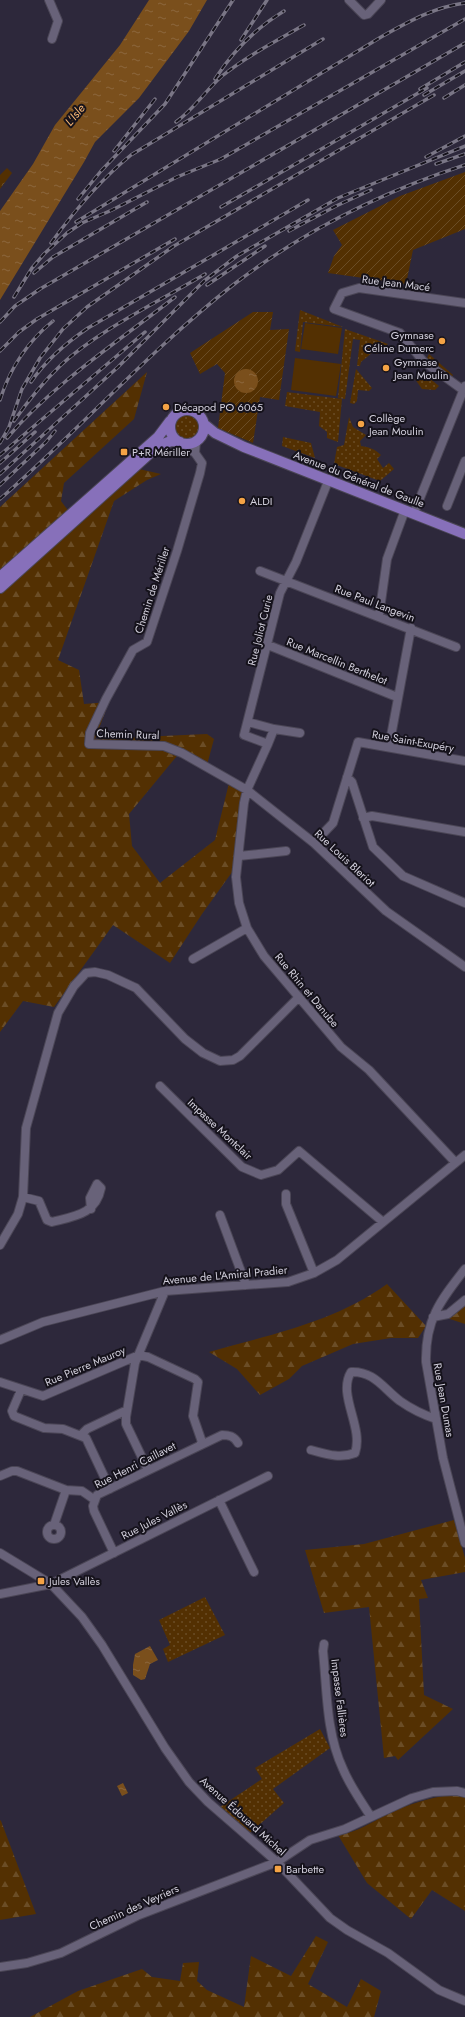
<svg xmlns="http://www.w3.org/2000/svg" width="465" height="2017" viewBox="0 0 465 2017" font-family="Jost,sans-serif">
<defs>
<pattern id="grass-dots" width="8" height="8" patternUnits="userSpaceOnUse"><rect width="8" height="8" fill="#533002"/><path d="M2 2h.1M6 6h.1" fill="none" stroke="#6b4d26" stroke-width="1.8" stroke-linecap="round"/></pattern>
<pattern id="forest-firs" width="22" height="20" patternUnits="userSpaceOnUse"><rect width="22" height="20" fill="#533002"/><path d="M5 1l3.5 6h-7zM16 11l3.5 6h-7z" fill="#6b4d26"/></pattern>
<pattern id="park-crowns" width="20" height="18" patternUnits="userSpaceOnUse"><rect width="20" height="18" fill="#533002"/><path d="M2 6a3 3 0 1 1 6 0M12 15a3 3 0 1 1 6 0" fill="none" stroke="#6b4d26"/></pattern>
<pattern id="garden-furrows" width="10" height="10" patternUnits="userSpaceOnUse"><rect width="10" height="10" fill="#533002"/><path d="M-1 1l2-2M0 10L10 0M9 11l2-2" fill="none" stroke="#6b4d26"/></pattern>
<pattern id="water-ripples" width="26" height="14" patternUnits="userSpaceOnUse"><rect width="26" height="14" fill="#7a4f1c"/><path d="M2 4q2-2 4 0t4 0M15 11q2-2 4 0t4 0" fill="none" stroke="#8c673d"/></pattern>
</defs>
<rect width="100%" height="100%" fill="#2d283b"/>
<path fill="url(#grass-dots)" d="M300,310L343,327L303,322L300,352L295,351Z
M345,329L388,344L377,354L373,352L361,362L360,366H357L360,340L353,339L345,399L338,398Z
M429,354L453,375L451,378L426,360Z
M356,369L372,388L369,391L358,390L357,401L354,404L350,403Z
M423,373L439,386L435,390L422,389L415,379Z
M287,392L342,399L338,442L327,438V432L319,426L320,412L285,406Z
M174 426a13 13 0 1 1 26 0a13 13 0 1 1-26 0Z
M349,417L353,427L366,435L360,441L361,446C369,447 375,449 381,455L377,459L383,468L389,463L394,469L380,481L334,464L337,447L344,445Z
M283,437L311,443L315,458L282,446Z
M205,1597L225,1635L168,1662L163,1649L170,1645L159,1620Z
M320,1729L330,1748L273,1789L284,1803L250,1833L220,1807L262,1779L255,1768Z"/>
<path fill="url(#forest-firs)" d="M147,372L134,419L64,483L61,501L79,525L139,469L161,474L147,480L114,501L58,660L79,670L84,704L109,702L95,739L207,734L214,739L207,765L181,751L129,814L132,846L160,883L215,840L229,783L243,792L235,868L202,914L170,963L113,925L54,1007L23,1001L0,1032V507Z
M387,1284L426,1326L418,1338H391L353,1344L302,1366L289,1379L260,1395L237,1369L209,1352C269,1335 335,1322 387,1284Z
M465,1304V1324L447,1318Z
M454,1520L465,1558V1572L421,1580L428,1598L419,1599L424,1695L453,1709L398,1760L395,1756L384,1758L369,1607L324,1613L305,1550L364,1544Z
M450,1795L465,1797V1911L432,1890L411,1919L367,1883L338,1835C358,1832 370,1823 388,1814C408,1804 429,1798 450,1795Z
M0,1820L1,1821L36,1914L0,1920Z
M316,1936L328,1942L308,1984L347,2007L361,1979L381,1991L374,2017H30L78,1991L142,1969L152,1977L180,1981L183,1963L199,1962L197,1981L207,1990L244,2007L251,1956L291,1976Z"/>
<path fill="url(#park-crowns)" d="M7,168L12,173L0,189V175Z"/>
<path fill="url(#garden-furrows)" d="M465,172V229L413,250L406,284L328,273L334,256L342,245L333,230L400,196Z
M253,312H273L270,330L289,329L279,400L260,397L253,443L218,428L225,373L217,364L200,374L190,353Z"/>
<path fill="#533002" d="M305,323L342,328L338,354L301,349Z
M295,358L341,364L336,396L291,390Z"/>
<path fill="url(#water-ripples)" d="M149,0H207L189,31L139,98L95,142L84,162L0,300V211L33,164L55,125L120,45Z
M234 381a12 12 0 1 1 24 0a12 12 0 1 1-24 0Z
M150,1646L158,1660L150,1664L145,1679L141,1680L133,1675V1665L135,1654Z
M123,1783L128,1793L122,1796L117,1786Z"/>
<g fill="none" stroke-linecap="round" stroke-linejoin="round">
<defs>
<path id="minor" d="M49,0L58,21L52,39
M349,0L364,15L368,14L381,0
M463,390L423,361L400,333L334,309L342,293L359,288L465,303
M180,442L195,453L196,441
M195,453L202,463L200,473L177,551L147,642L133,650L106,699L90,733L89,744L164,746L182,753L247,790L314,843L386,911L465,967
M447,506L465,461
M414,513L465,386
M260,571L456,647
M379,616L387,559L405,510
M268,645L397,697
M248,722L274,729L268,744L244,735L280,593L296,562L329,479
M274,729L300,733
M268,744L247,790L244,803L236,877L239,903L247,928L264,956L341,1047L369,1070L455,1162
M389,747L411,628
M347,777L352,782L373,847L403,876L465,903
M363,818L372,816L465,832
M314,843L333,823L358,742L465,761
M239,856L286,851
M193,959L247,928
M160,1086L242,1167L261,1175L278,1170L299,1151L383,1222
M286,1194V1204L314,1273
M23,1197L39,1201L47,1220L52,1222C75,1216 96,1214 101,1188L97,1184L90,1198L91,1209
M220,1215L246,1285
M0,1245L18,1214L23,1197L26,1128L58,1013L74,986L86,973L95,972L108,975L136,988L185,1039L203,1053L220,1061L233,1060L240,1056L299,997
M465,1269C440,1301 425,1320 426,1362L443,1458L465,1543
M433,1317L448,1314L465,1300
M0,1340L43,1322L165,1291L288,1282L314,1273L337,1260L465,1155
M0,1382L43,1396L139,1355L148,1357L195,1379L198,1382L193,1416L202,1442L200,1445
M21,1390L12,1411L14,1416L44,1428L63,1429L86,1438L110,1489
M81,1435L87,1429L127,1410
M311,1450C326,1454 340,1459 355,1453C364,1427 337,1395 351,1372C374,1371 383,1388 400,1401C410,1408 424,1415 436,1419
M148,1470L126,1424V1417L135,1363L165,1291
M0,1476L12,1471H17L66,1490L82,1491L95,1500
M219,1500L254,1572
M54,1525L66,1490
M47 1532a7 7 0 1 1 14 0a7 7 0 1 1-14 0Z
M0,1553L51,1584L82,1617L102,1645L165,1748L189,1782L208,1802L277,1862L330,1918L347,1930L388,1953L439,1990L465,2001
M114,1553L94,1511L93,1506L97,1495L222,1435C229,1435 234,1436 238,1443
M0,1594L51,1584L268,1476
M324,1644L323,1651C327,1690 326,1733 343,1769C350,1786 361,1801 371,1817
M0,1967L27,1963L61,1953L139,1915L277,1862L310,1840L345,1829L412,1798L433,1792L457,1791L465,1793"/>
<path id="major" d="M170 427a17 17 0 1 1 34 0a17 17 0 1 1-34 0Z
M204,424L215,433L244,447L465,534
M0,577L158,437L170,421
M0,588L158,446L171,441L180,442"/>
</defs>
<use href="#minor" stroke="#4b4656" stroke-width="10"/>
<use href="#major" stroke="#4b4656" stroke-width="12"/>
<use href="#minor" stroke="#686279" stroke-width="8"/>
<use href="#major" stroke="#8770ba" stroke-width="10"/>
<defs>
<path id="rail" d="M241,40L267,0
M215,79C233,51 256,28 284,11
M420,89L465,62
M424,95L465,71
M444,98L465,85
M176,122C194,109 206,90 222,76C247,56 276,41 304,25
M114,151L155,99
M426,157L465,136
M436,164L465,154
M78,199L101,171L165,104L233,0
M221,207L427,88
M76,222L381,37C408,22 434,7 465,3
M289,231L336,206L371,190
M51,243C75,210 100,180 131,155L323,39
M34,273L53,257L147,202
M207,285L265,246
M14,297L32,268L44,254L67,233L82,223L112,210L177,177L221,159L465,19
M0,322L15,306L40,289L465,43
M0,351L19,332L37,319L175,239
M31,382C46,360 66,343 88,328L308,200
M0,400C10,368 27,342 53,321
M14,421C28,401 43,382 61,365C99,330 160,301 205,274
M7,438C53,384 119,341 175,297
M0,443L9,427L22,389L40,358L63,329L87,307L174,246L434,95
M0,455L145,332
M0,463L35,432
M0,474L118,367L204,281L237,256L338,198L465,146
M0,485L46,442L55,431
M0,499C79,430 150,350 233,285C302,232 382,192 465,165"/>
</defs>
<use href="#rail" stroke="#7a7686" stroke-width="3.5"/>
<use href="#rail" stroke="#15121b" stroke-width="2" stroke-dasharray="6" stroke-linecap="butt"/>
</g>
<g fill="#f4a345" stroke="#15121b" stroke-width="1.5">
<circle cx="442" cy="341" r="4"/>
<circle cx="386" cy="368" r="4"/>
<circle cx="166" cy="407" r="4"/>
<circle cx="361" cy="424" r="4"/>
<rect x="120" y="448" width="8" height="8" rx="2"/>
<circle cx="242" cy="501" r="4"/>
<rect x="37" y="1577" width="8" height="8" rx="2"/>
<rect x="274" y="1865" width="8" height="8" rx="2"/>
</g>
<g text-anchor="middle" stroke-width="4" stroke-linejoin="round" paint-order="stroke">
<g font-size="11" fill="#d3d0dd" stroke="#15121b">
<text transform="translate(396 283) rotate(7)" y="4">Rue Jean Macé</text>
<text transform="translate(359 479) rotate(21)" y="4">Avenue du Général de Gaulle</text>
<text transform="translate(152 590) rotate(-72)" y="4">Chemin de Mériller</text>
<text transform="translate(375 603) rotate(21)" y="4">Rue Paul Langevin</text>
<text transform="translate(260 630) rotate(-76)" y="4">Rue Joliot Curie</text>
<text transform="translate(337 661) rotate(22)" y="4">Rue Marcellin Berthelot</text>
<text transform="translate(128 734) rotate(2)" y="4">Chemin Rural</text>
<text transform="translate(413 741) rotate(10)" y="4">Rue Saint-Exupéry</text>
<text transform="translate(345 858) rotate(43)" y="4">Rue Louis Bleriot</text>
<text transform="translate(307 990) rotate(50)" y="4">Rue Rhin et Danube</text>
<text transform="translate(220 1129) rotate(43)" y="4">Impasse Montclair</text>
<text transform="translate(225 1275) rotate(-5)" y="4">Avenue de L'Amiral Pradier</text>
<text transform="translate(85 1366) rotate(-23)" y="4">Rue Pierre Mauroy</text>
<text transform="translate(444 1400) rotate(80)" y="4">Rue Jean Dumas</text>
<text transform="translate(135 1465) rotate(-27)" y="4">Rue Henri Caillavet</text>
<text transform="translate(154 1520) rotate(-27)" y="4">Rue Jules Vallès</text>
<text transform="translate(340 1698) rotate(83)" y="4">Impasse Fallières</text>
<text transform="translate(243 1816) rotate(42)" y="4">Avenue Édouard Michel</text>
<text transform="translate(134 1907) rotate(-24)" y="4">Chemin des Veyriers</text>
</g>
<g font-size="11" fill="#d3d0dd" stroke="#15121b" text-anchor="start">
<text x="434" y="339" text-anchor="end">Gymnase<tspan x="434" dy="13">Céline Dumerc</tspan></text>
<text x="394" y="366">Gymnase<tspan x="394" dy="13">Jean Moulin</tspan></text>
<text x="174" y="411">Décapod PO 6065</text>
<text x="369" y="422">Collège<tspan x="369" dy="13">Jean Moulin</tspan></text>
<text x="132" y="456">P+R Mériller</text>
<text x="250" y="505">ALDI</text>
<text x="49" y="1585">Jules Vallès</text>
<text x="286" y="1873">Barbette</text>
</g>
<g font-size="12" font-style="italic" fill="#f6b674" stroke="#15121b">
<text transform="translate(75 115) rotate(-50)" y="4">L'Isle</text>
</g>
</g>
</svg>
